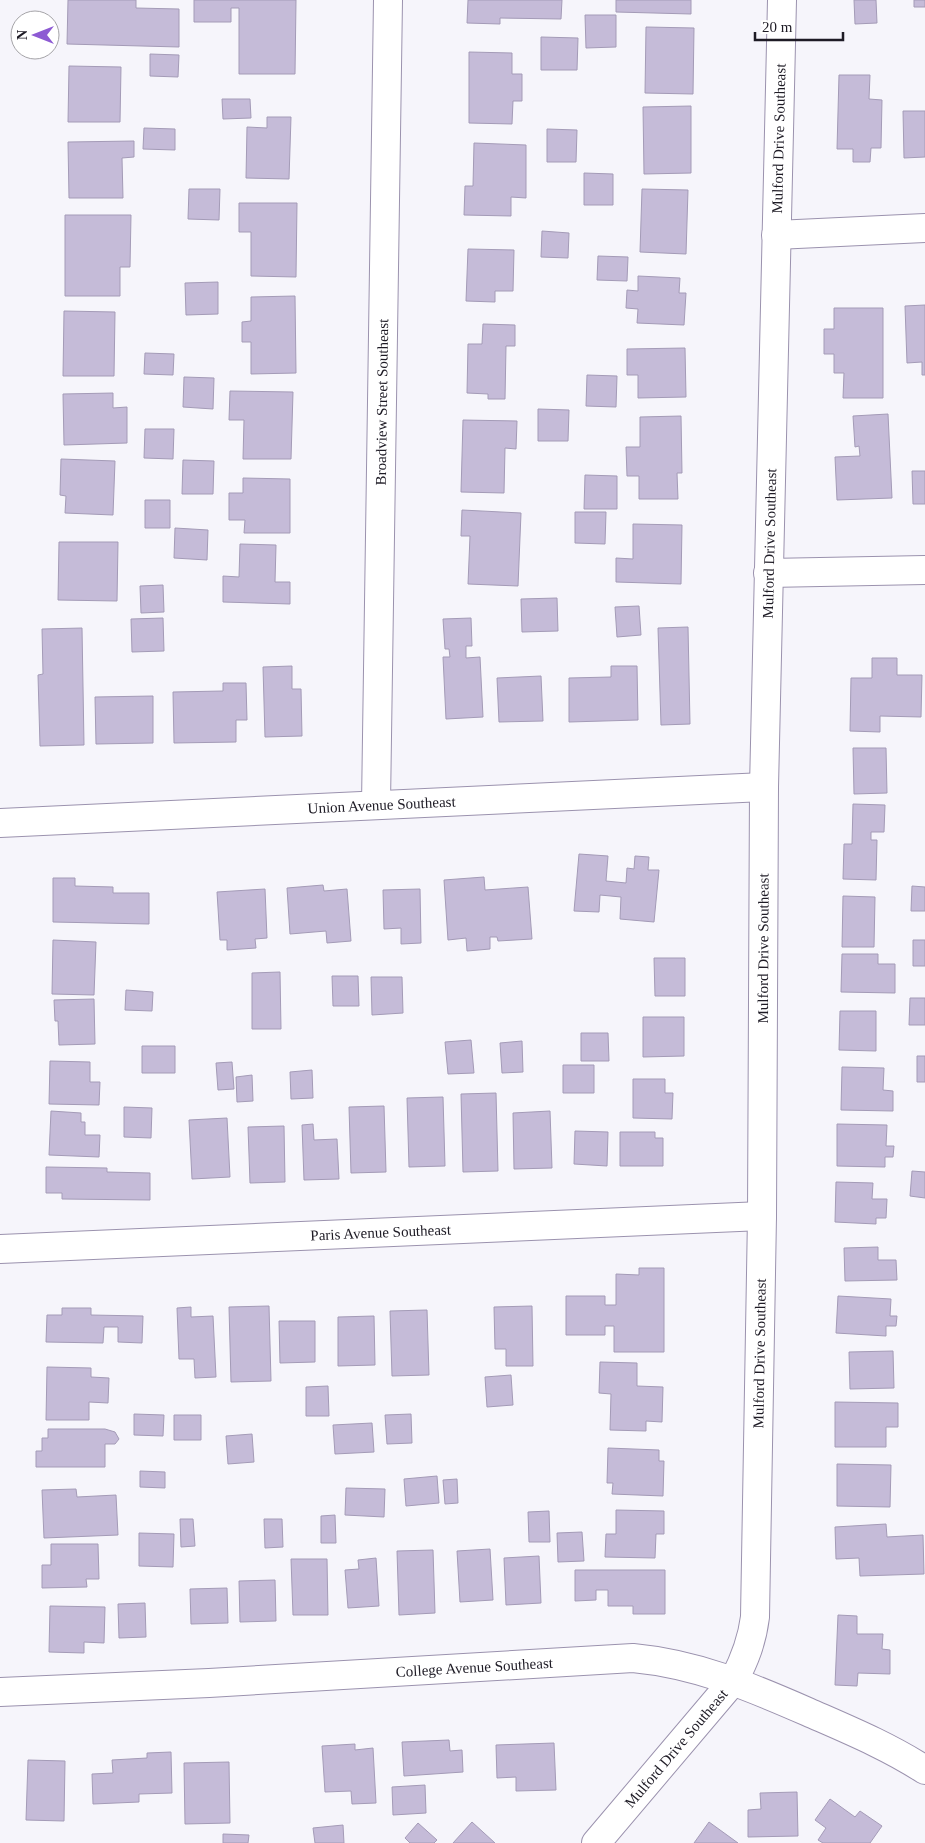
<svg xmlns="http://www.w3.org/2000/svg" width="925" height="1843" viewBox="0 0 925 1843" font-family="'Times New Roman',serif">
<rect width="100%" height="100%" fill="#f6f5fb"/>
<path fill="#c5bbd8" stroke="#a49bb7" d="M68,0H136V8L179,9V47L67,44Z
M194,0H296L295,74H239V8H231V22H194Z
M468,0H562L561,19L500,18V24L467,23Z
M616,0H691V14L616,12Z
M854,0H876L877,23L855,24Z
M914,0H925V7H914Z
M585,15H616V47L586,48Z
M646,27L694,28L693,94L645,93Z
M541,37L578,38L577,70H541Z
M469,52L512,53V74H522V101H513L512,124L469,123Z
M150,54L179,55L178,77L150,76Z
M69,66L121,67L120,122H68Z
M839,75H870L869,99L882,100L881,148H871L870,162H853V149H837Z
M222,99H250L251,118L223,119Z
M691,106V173L644,174L643,107Z
M903,111H925V157L904,158Z
M267,117H291L289,179L246,178L247,127L267,128Z
M144,128L175,129V150L143,149Z
M547,129L577,130L576,162H547Z
M134,141V157L122,158L123,198H69L68,142Z
M474,143L526,145V198L511,197V216L464,215L465,186H473Z
M584,173L613,174V205H584Z
M189,189H220L219,220L188,219Z
M642,189L688,190L686,254L640,252Z
M239,203H297L296,277L251,276V232H239Z
M65,215H131L130,267H120V296H65Z
M542,231L569,233L568,258L541,257Z
M468,249L514,250L513,291H495V302L466,301Z
M598,256L628,257L627,281L597,280Z
M638,276L680,278L679,293H686L684,325L637,323L638,309L626,308L627,290L638,291Z
M218,282V314L186,315L185,283Z
M295,296L296,373L251,374V342H242V322L251,321V297Z
M925,305V375H922V362L907,363L905,306Z
M834,308H883V398H843L844,373H834V354H824V329H834Z
M64,311L115,312L114,376H63Z
M483,324L515,325V346H506L505,399H488V394L467,393L468,344H482Z
M685,348L686,397L638,398V375H627V349Z
M145,353L174,354L173,375L144,374Z
M587,375L617,376L616,407L586,406Z
M184,377L214,378L213,409L183,407Z
M230,391L293,392L291,459H243L244,420H229Z
M113,393V408L127,407V443L64,445L63,394Z
M538,409L569,410L568,441H538Z
M888,414L892,498L837,500L835,457L860,456L859,446L855,447L853,416Z
M681,416L682,473H677L678,499H639V476H627L626,447H640V417Z
M463,420L517,421L516,449L505,448L504,493L461,492Z
M145,429H174L173,459L144,458Z
M61,459L115,461L113,515L65,513L66,496L60,495Z
M183,460L214,461L213,494H182Z
M912,471H925V504H913Z
M585,475L617,476V509H584Z
M243,478L290,479V533H244L245,520H229V493H243Z
M145,500H170V528H145Z
M462,510L521,513L518,586L468,584L470,536H461Z
M575,512H606L605,544L575,543Z
M633,524L682,525L681,584L616,582V558L633,559Z
M175,528L208,530L207,560L174,558Z
M59,542H118L117,601L58,600Z
M240,544L276,545L275,582H290V604L223,602V576L239,577Z
M163,585L164,612L141,613L140,586Z
M557,598L558,631L522,632L521,599Z
M639,606L641,635L617,637L615,607Z
M163,618L164,651L132,652L131,619Z
M471,618L472,646H466V658L480,657L483,717L446,719L443,657H450L449,649H445L443,619Z
M688,627L690,724L661,725L658,628Z
M82,628L84,745L40,746L38,675L43,674L42,629Z
M872,658H897V675H922L921,717L880,716V732L850,731L851,678H872Z
M292,666V689H301L302,736L265,737L263,667Z
M611,666H637L638,720L569,722V678L611,677Z
M541,676L543,721L499,722L497,678Z
M223,683H246L247,720H236V742L174,743L173,692L223,691Z
M153,696V743L96,744L95,697Z
M853,748H886L887,793L854,794Z
M853,804L885,805L884,832H871V840H877L876,880L843,879L844,844H852Z
M579,854L608,856L606,881L626,883L627,868L634,869L635,856L649,857L648,870H659L654,922L620,919L621,897L600,895L599,912L574,911Z
M484,877L485,890L528,887L532,939L498,941L497,937H490V949L467,951L466,938L448,940L444,880Z
M53,878H75V886L113,887V893H149V924L53,922Z
M323,885L324,891L347,889L351,941L327,943L326,931L290,934L287,888Z
M912,886L925,887V911H911Z
M265,889L267,938L255,939L256,948L227,950V940H220L217,892Z
M420,889L421,943L401,944V928L384,929L383,890Z
M843,896L875,897L874,947H842Z
M53,940L96,942L94,995L52,994Z
M913,940H925V966H913Z
M842,954H878V964H895V993L841,992Z
M654,958H685V996H655Z
M280,972L281,1029H252V973Z
M332,976H358L359,1006H333Z
M371,977H402L403,1013L372,1015Z
M126,990L153,992L152,1011L125,1010Z
M910,998H925V1025H909Z
M94,999L95,1044L59,1045L58,1021H55L54,1000Z
M840,1011H876V1051L839,1050Z
M643,1017H684V1056L643,1057Z
M581,1033H608L609,1061H581Z
M471,1040L474,1073L448,1074L445,1042Z
M522,1041L523,1072L502,1073L500,1043Z
M142,1046H175V1073H142Z
M917,1056H925V1082H917Z
M50,1061L90,1062V1082H100L99,1105L49,1104Z
M232,1062L234,1089L218,1090L216,1063Z
M563,1065H594V1093H563Z
M842,1067L884,1068L883,1090L893,1091V1111L841,1110Z
M312,1070L313,1098L291,1099L290,1072Z
M252,1075L253,1101L237,1102L236,1077Z
M633,1079H665V1093H673L672,1119L633,1118Z
M496,1093L498,1171L463,1172L461,1094Z
M443,1097L445,1166L409,1167L407,1098Z
M384,1106L386,1172L351,1173L349,1107Z
M124,1107L152,1108L151,1138L124,1137Z
M51,1111L81,1113V1122H85V1135H100L99,1157L49,1155Z
M550,1111L552,1168L514,1169L513,1113Z
M227,1118L230,1177L192,1179L189,1120Z
M313,1124L314,1140L337,1139L339,1179L304,1180L302,1125Z
M837,1124L887,1125L886,1146H894L893,1157H885V1167L837,1166Z
M284,1126L285,1182L250,1183L248,1127Z
M575,1131L608,1132L607,1166L574,1164Z
M620,1132H655V1138H663V1166H620Z
M46,1167L107,1168V1172L150,1173V1200L62,1199V1193H46Z
M912,1171L925,1172V1198L910,1196Z
M836,1182L873,1183L872,1199H887L886,1218H876V1224L835,1222Z
M878,1247V1260H896L897,1280L845,1281L844,1248Z
M639,1268H664V1352H614V1326H605V1335H566V1296H605V1305H616V1274L639,1275Z
M838,1296L891,1299L890,1316H897L896,1326H886V1336L836,1333Z
M269,1306L271,1381L231,1382L229,1307Z
M532,1306L533,1366H506V1349H495L494,1307Z
M191,1307V1317L213,1316L216,1377L195,1378L194,1359H179L177,1308Z
M62,1308H91V1315L143,1316L142,1343L118,1342V1327H104L103,1343L46,1342L47,1315H62Z
M427,1310L429,1375L392,1376L390,1311Z
M374,1316L375,1365L338,1366V1317Z
M279,1321H315V1362L280,1363Z
M893,1351L894,1388L850,1389L849,1352Z
M600,1362L637,1363V1386L663,1387L662,1422L646,1421V1431L610,1430L611,1394L599,1393Z
M47,1367L91,1368V1377L109,1378L108,1403L89,1402V1420H46Z
M511,1375L513,1405L487,1407L485,1377Z
M328,1386L329,1416H306V1387Z
M835,1402L898,1403V1427H886V1447H835Z
M134,1414L164,1415L163,1436L134,1435Z
M411,1414L412,1443L387,1444L385,1415Z
M174,1415H201V1440H174Z
M372,1423L374,1452L335,1454L333,1425Z
M48,1429H105L115,1432L119,1439L115,1444H105V1467H36V1451H42V1438H48Z
M252,1434L254,1462L228,1464L226,1436Z
M608,1448L659,1450V1461H664L663,1496L612,1494L613,1483H607Z
M837,1464L891,1465L890,1507L837,1506Z
M140,1471L165,1472V1488L140,1487Z
M437,1476L439,1503L406,1506L404,1479Z
M457,1479L458,1503L445,1504L443,1480Z
M346,1488L385,1489L384,1517L345,1515Z
M76,1489L77,1497L116,1495L118,1535L44,1538L42,1490Z
M616,1510L664,1511V1534H656L655,1558L605,1557L606,1534H616Z
M549,1511L550,1542H529L528,1512Z
M335,1515L336,1543H321V1516Z
M180,1519H193L195,1546L181,1547Z
M264,1519H282L283,1547L265,1548Z
M886,1524L887,1537L923,1535L924,1574L860,1576L859,1558L836,1559L835,1527Z
M582,1532L584,1561L558,1562L557,1533Z
M139,1533L174,1534L173,1567L139,1566Z
M51,1544H98L99,1579H86L87,1587L42,1588V1565H51Z
M490,1549L493,1600L460,1602L457,1551Z
M433,1550L435,1613L399,1615L397,1551Z
M539,1556L541,1603L506,1605L504,1558Z
M376,1558L379,1606L348,1608L345,1570L359,1569L358,1560Z
M291,1559H327L328,1615H293Z
M575,1570H665V1614H633V1606H608V1590H596V1600L575,1601Z
M275,1580L276,1621L240,1622L239,1581Z
M227,1588L228,1623L191,1624L190,1589Z
M145,1603L146,1637L119,1638L118,1604Z
M50,1606L105,1607L104,1643L84,1642V1653L49,1652Z
M838,1615L857,1616V1634H883L882,1649L890,1650V1674L858,1673L857,1686L835,1685Z
M449,1740L450,1751L462,1750L463,1772L404,1776L402,1742Z
M554,1743L556,1790L516,1791V1777L497,1778L496,1745Z
M355,1744V1750L373,1748L376,1803L352,1804L351,1791L325,1792L322,1746Z
M171,1752L172,1793L139,1794V1802L93,1804L92,1774L113,1773L112,1760L147,1758V1753Z
M28,1760L65,1761L64,1821L26,1820Z
M229,1762L230,1823L185,1824L184,1763Z
M425,1785L426,1813L393,1815L392,1787Z
M797,1792L798,1836L748,1837V1810L761,1809L760,1793Z
M830,1799L855,1817L860,1811L882,1826L870,1843H823L818,1840L826,1828L815,1820Z
M472,1822L495,1843H453Z
M709,1822L738,1843H694Z
M418,1823L437,1840L434,1843H410L405,1838Z
M343,1825L344,1843H315L313,1828Z
M223,1834L249,1835L248,1843H223Z"/>
<g fill="none" stroke-linecap="round" stroke-linejoin="round">
<defs>
<g id="minor">
<path d="M776,235L925,228"/>
<path d="M768,573L925,570"/>
<path id="s1" d="M376,804L388,0"/>
<path id="s2" d="M0,823L764,787"/>
<path id="s3" d="M0,1249L762,1216"/>
<path id="s4" d="M0,1692L209,1683L633,1658C697,1664 751,1687 808,1712C849,1730 888,1746 925,1770"/>
<path id="s5" d="M596,1843L734,1680C745,1659 752,1641 755,1617L762,1216L764,787L782,0"/>
</g>
</defs>
<use href="#minor" stroke="#9b92ae" stroke-width="30"/>
<use href="#minor" stroke="#fff" stroke-width="28"/>
</g>
<g text-anchor="middle" stroke-width="4" stroke-linejoin="round" paint-order="stroke">
<g font-size="15" fill="#1e1b25" stroke="#fff">
<text dy="5" stroke="none"><textPath href="#s5" startOffset="1759">Mulford Drive Southeast</textPath></text>
<text dy="5" stroke="none"><textPath href="#s1" startOffset="402">Broadview Street Southeast</textPath></text>
<text dy="5" stroke="none"><textPath href="#s5" startOffset="1354">Mulford Drive Southeast</textPath></text>
<text dy="5" stroke="none"><textPath href="#s2" startOffset="382">Union Avenue Southeast</textPath></text>
<text dy="5" stroke="none"><textPath href="#s5" startOffset="949">Mulford Drive Southeast</textPath></text>
<text dy="5" stroke="none"><textPath href="#s3" startOffset="381">Paris Avenue Southeast</textPath></text>
<text dy="5" stroke="none"><textPath href="#s5" startOffset="544">Mulford Drive Southeast</textPath></text>
<text dy="5" stroke="none"><textPath href="#s4" startOffset="475">College Avenue Southeast</textPath></text>
<text dy="5" stroke="none"><textPath href="#s5" startOffset="124">Mulford Drive Southeast</textPath></text>
</g>
</g>
<g transform="translate(35 35) rotate(270)"><circle r="24" fill="#ffffff" stroke="#a5a4a8"/>
<path d="M0-4L9 19L0 12L-9 19Z" fill="#8d5ad3"/>
<text y="-8" font-size="14" font-weight="bold" text-anchor="middle" fill="#1e1b25">N</text>
</g>
<path d="M755 32v8h88v-8" fill="none" stroke="#1e1b25" stroke-width="2.5"/>
<text x="762" y="32" font-size="15" fill="#1e1b25" stroke="#ffffff" stroke-width="4" paint-order="stroke">20 m</text>
</svg>
